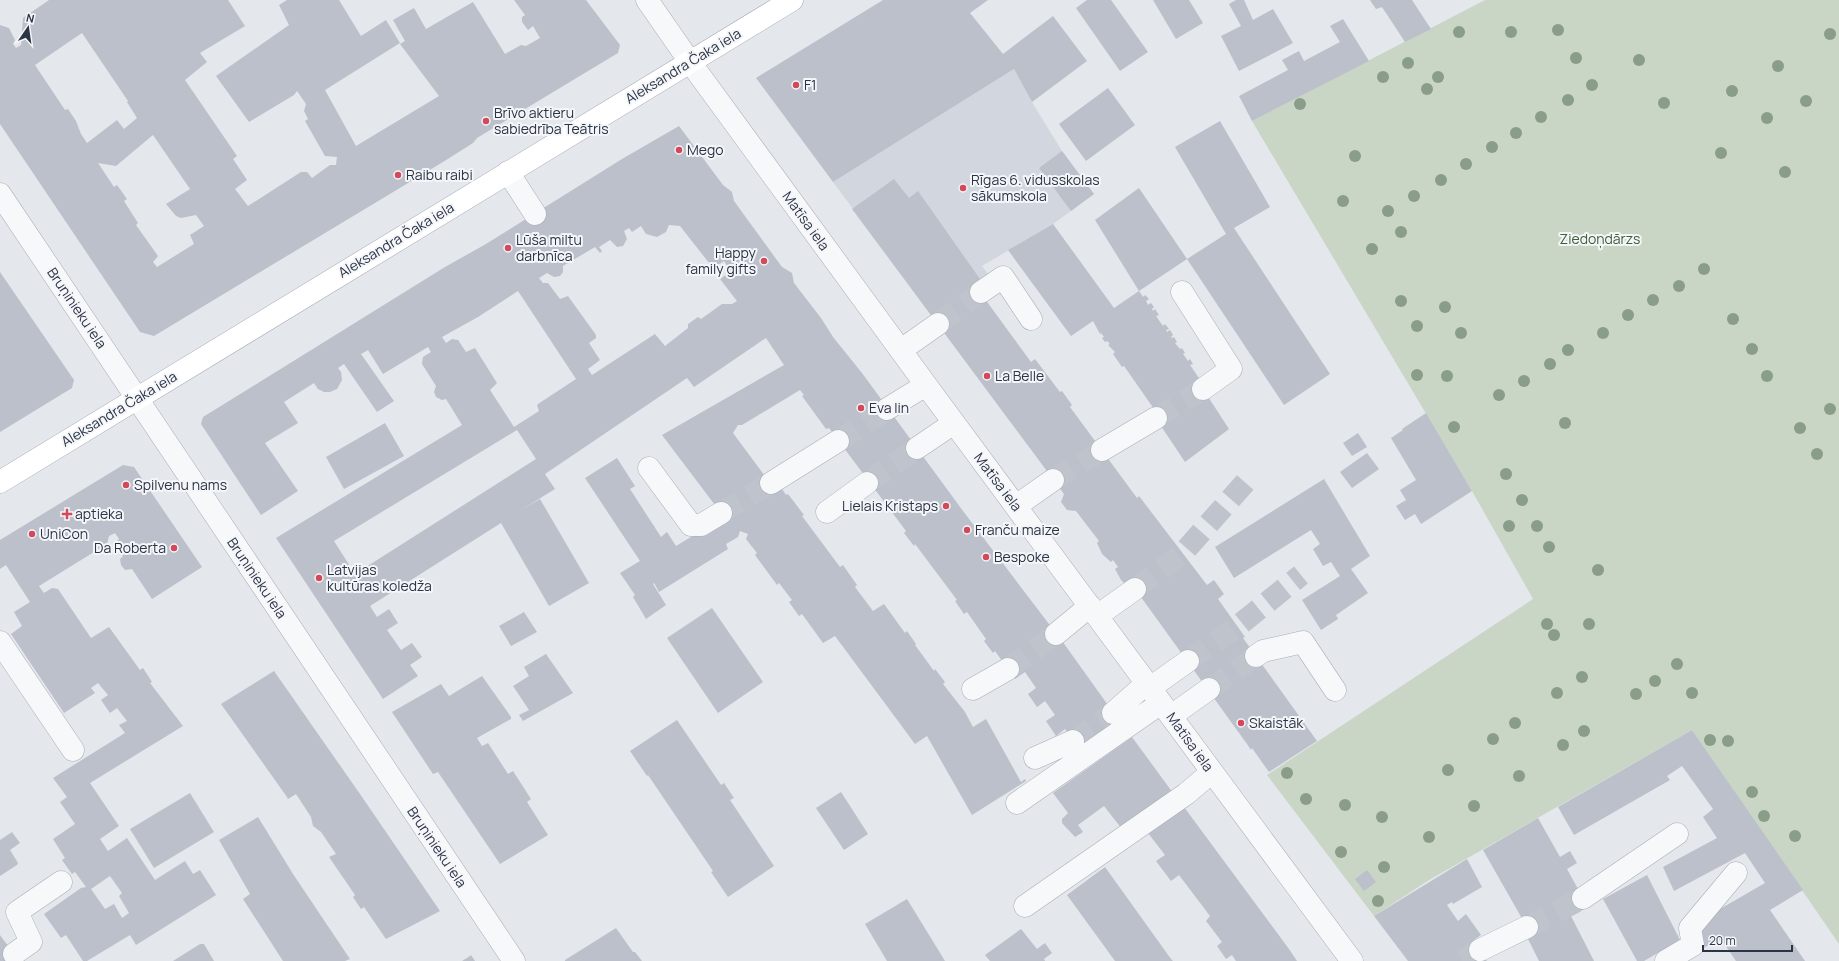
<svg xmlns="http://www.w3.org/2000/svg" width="1839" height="961" viewBox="0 0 1839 961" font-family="Manrope,sans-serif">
<rect width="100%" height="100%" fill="#e4e7ec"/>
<path fill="#d2d6de" d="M1014,69L1032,102L1062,151L1094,194L1053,224L982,266L988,274L931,314L833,182Z"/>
<path fill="#c9d6c5" d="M1485,0H1839V944L1692,730L1429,880L1374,916L1267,775L1533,599L1472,491L1252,121Z"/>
<path fill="#bbc0ca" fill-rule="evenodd" d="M49,0H228L245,26L200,53L207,62L185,80L237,156L233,159L247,180L235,189L248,206L301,172H307L312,178L330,165H336L337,157L325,156L305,121L308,119L304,111L306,104L297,91L294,95L249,122L216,76L289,25L279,5L287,0H339L361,36L386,20L400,43L325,90L356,146L439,96L400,44L405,41L393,20L414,8L426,29L473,2L505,54L521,45L526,46L540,38L533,26L528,30L522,22V17L525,15L514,0H586L620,45L618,53L477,138L473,143L443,162L154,336L140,332L0,124V25L9,28L15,40L13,44L16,48L21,45L23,18ZM82,33L128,101L127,102L137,118L124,129L117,120L87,143L81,134L76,121L68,109L65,110L35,65ZM153,135L190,189L166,204L176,216L181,218L196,215L204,226L190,235L194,244L157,267L153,262L158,256L136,225L138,223L124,201L127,199L117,185L114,187L98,163L116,166Z
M883,0H988L970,13L1003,54L1053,16L1087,61L1032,102L1014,69L833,182L756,78Z
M1087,0H1111L1148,52L1120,71L1076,8Z
M1153,0H1189L1203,23L1176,39Z
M1236,0H1244L1253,20L1273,9L1293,43L1239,71L1221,36L1241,26L1229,4Z
M1370,0H1412L1431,29L1405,42L1382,7L1376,9Z
M1343,19L1369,61L1252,121L1239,96L1288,70L1282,60L1299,51L1304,61L1340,42L1330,26Z
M1108,88L1135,125L1086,161L1059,124Z
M1220,121L1270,207L1234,228L1330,374L1284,405L1187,259L1226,234L1175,147Z
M679,126L723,185L732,192L734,201L782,267L792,273L794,283L821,318L833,337L862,373L963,511L1065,645L1120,722L1080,750L1065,729L1056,736L1046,721L1055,715L1045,701L1037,707L1028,694L1036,688L1025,672L1015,679L995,651L993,653L984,641L986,639L967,612L964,614L955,601L957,600L915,544L914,546L904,533L906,531L829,428L826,429L802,396L804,395L800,390L742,425H738L733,433L773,487L778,483L786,495L788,494L804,515L802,516L840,567L843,565L857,585L855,587L873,611L884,604L905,633L907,631L916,644L915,645L934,671L935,669L945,682L943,684L965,712L973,727L986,719L1021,782L1025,779L1026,781L972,815L927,736L915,744L835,636L823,643L802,614L799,616L789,602L792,600L779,583L777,585L755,555L757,553L746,539L748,534L740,531L738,537L726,544L728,549L659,592L654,583L653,584L666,605L646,619L633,597L635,595L620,573L640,561L585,478L617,458L635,486L630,489L661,537L667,532L676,546L724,517L662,435L784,365L766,338L694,387L687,378L545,474L555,489L521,510L540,499L589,583L549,606L501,523L370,606L377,617L389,609L398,623L387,630L401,650L412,643L422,657L410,665L418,676L383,699L276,538L462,425L446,399L442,400L436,397L434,392L436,386L422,364L423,357L431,352L428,347L383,374L368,350L361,354L394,401L377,412L344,364L338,368L341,372L342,380L337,389L330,392H324L318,389L314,383L284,402L298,423L265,443L298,491L261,515L201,424L203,417L445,267L486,244L622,159ZM669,225L680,226L713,268L724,261L731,271L720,279L737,301L732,304H722L701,319L698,317L688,324V328L665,346L655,334L592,375L588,369L600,360L589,343L596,338V335L568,296L560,299L548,283H543L539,278L547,273L554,277L560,276L563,272V266L595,247L600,253L602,251L599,247L610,240L617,247L623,246L627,239L624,231L629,228L632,232L641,226L646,234L657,237L666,232ZM518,291L576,379L538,404L537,405L539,411L514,427L490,390L497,383L475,348L466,352L458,340L452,339L446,343L442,337L478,317ZM517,430L536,459L355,574L334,541Z
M1062,151L1094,194L1071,211L1039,168Z
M894,179L909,198L918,191L980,279L974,284L1031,362L1035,359L1060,392L1062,391L1072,405L1070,407L1137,498L1139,496L1207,585L1214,580L1224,594L1218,599L1245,637L1243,638L1317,741L1269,772L1252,748L1251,750L1247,744L1133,586L1129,588L1121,580L1115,569L1118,567L1113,560L1111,562L1102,554L1097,543L1099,541L1076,511L1067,510L1061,502L1064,494L852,209Z
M1139,188L1187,259L1139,291L1095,220Z
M1053,224L1114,308L1139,291L1143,297L1145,295L1149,299L1146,301L1148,305L1151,303L1154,307L1152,309L1153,311L1155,309L1159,315L1156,316L1163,326L1165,324L1169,329L1166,330L1167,332L1170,330L1173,335L1171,337L1172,338L1174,337L1177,342L1175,343L1180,349L1182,348L1185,353L1183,354L1188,361L1190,359L1193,364L1190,365L1201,381L1203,389L1229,429L1185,462L1151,411L1154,409L1124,366L1122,367L1113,354L1115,352L1108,345L1110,344L1107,341L1105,342L1102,338L1104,337L1101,333L1100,334L1093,321L1071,336L1008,250Z
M0,272L74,380L72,388L0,432Z
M1426,413L1472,491L1421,524L1415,514L1405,520L1396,506L1406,500L1400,490L1416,480L1391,438L1403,430L1402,429Z
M385,423L404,456L344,489L326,457Z
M1358,433L1367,447L1352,456L1343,443Z
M1367,453L1379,469L1352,488L1340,472Z
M123,465L134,467L202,567L152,599L132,569L125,570L121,565L120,559L123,556L115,544L119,539L115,533L109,536L107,544L39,586L44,593L52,588L58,589L91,638L109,627L140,670L143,668L152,682L150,683L183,726L90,783L119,826L100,839L108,851L127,838L155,880L185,861L193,874L200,870L216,895L136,945L130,935L87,961H83L66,935L61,938L44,914L81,888L86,887L75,872L72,874L62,860L65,858L53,839L75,824L60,802L67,797L53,778L125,733L119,725L127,721L117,708L110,713L101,700L108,695L98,683L91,688L95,693L64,713L11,634L22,626L14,612L30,602L6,565L0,569V540ZM110,876L122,893L119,896L129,913L122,918L114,904L105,909L91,889Z
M1324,479L1370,556L1351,569L1368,593L1336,615L1338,619L1321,630L1302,600L1340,576L1331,562L1323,566L1313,549L1320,544L1311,530L1234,578L1215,547Z
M712,608L763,682L718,713L667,638Z
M524,612L537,632L511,646L499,626Z
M546,654L573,693L523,721L519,715L529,710L513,686L529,676L524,667Z
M274,671L360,794L440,911L386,939L364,907L361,909L353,897L355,895L329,857L336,854L321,832L313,826L311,817L296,794L288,799L287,797L221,704Z
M482,676L511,717V719L477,738L482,746L488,743L508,774L513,771L531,799L527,802L548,835L500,864L438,772L433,774L392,712L441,684L449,696Z
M677,720L721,785L724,783L734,798L730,800L774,866L728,897L711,872L713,871L648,775L647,776L630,751Z
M1692,730L1803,890L1770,910L1805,961H1736L1721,939L1705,947L1697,931L1701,920L1765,883L1745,853L1674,891L1663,867L1717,838L1703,817L1713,809L1682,766L1667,776L1670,780L1574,835L1558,807Z
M1132,737L1173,793L1122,829L1104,806L1078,825L1083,832L1075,837L1062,823V819L1068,813L1053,793Z
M841,792L868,834L844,850L816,808Z
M190,793L214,832L154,868L130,829Z
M1184,807L1289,949L1297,961H1236L1232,955L1226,959L1217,946L1222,942L1206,921L1210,916L1179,875L1171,881L1156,861L1165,855L1148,833Z
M258,817L293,874L350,959L345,961H283L243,899L250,894L219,840Z
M1538,818L1560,857L1570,851L1577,863L1567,869L1588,907L1571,916L1594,961H1539L1528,939L1532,936L1483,850Z
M12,832L20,843L10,850L18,863L17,865L0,876V840Z
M1467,859L1482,887L1453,904L1452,902L1447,905L1458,921L1466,914L1481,935L1473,941L1487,961H1408L1374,916Z
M1105,867L1171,959L1173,961H1115L1067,895Z
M1367,870L1376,882L1364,891L1355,879Z
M1647,875L1680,940L1644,961H1637L1603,899Z
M907,899L945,961H887L865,924Z
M616,928L633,952H635L642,961H565V960Z
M1021,929L1037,949L1045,943L1052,953L1044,959L1045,961H990L985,955Z
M0,935L19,961H0Z
M200,944H204L214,961H173Z
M471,955L475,961H462L470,956Z"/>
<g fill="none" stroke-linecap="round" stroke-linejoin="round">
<path stroke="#bfc3cb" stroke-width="22" stroke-dasharray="22 11" stroke-linecap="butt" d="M938,324L981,292
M1156,418L1203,389
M838,441L887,409
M1053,480L1102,450
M867,483L917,448
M721,513L771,483
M1135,589L1182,554L1251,476
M1188,661L1238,626L1301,575
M1008,669L1056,634
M1209,689L1256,656
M1073,741L1113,713
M1527,927L1583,898
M1462,961L1480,950"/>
<defs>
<path id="minor" d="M647,0L690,62L926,385L1352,961
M508,172L535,214
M0,194L514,961
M981,292L1003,277L1031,319
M1182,292L1231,369L1203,389
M901,350L938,324
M887,409L926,385
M917,448L954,423
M1102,450L1156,418
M649,468L691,525H701L721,513
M771,483L838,441
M1016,506L1053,480
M827,512L867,483
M1097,616L1135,589
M1056,634L1090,606
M0,642L73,750
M1256,656L1263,651L1303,642L1335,690
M1150,688L1188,661
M973,689L1008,669
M1113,713L1147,683
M1171,716L1209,689
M1035,758L1073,741
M1017,803L1161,703
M1583,898L1677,834
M1025,906L1186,794L1212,772
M1480,950L1527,927
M14,954L31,942L17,912L61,882
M1666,961L1693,945L1690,928L1736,873"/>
<path id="major" d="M0,482L792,0"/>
</defs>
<use href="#minor" stroke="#a9aeb7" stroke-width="23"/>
<use href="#major" stroke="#a3abb8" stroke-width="23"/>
<use href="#minor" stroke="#f7f8fa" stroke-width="22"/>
<use href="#major" stroke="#fff" stroke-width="22"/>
</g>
<g fill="#899d89">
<circle cx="1558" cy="30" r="6"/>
<circle cx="1459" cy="32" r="6"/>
<circle cx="1511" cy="32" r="6"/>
<circle cx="1830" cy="34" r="6"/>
<circle cx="1576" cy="58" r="6"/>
<circle cx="1639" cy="60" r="6"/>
<circle cx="1408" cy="63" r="6"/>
<circle cx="1778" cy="66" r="6"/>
<circle cx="1383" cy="77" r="6"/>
<circle cx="1438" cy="77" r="6"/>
<circle cx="1592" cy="85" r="6"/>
<circle cx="1427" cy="89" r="6"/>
<circle cx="1732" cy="91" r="6"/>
<circle cx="1568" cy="100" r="6"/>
<circle cx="1806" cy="101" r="6"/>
<circle cx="1664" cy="103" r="6"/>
<circle cx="1300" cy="104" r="6"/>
<circle cx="1541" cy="117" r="6"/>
<circle cx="1767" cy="118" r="6"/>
<circle cx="1516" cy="133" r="6"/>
<circle cx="1492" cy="147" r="6"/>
<circle cx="1721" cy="153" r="6"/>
<circle cx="1355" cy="156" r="6"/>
<circle cx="1466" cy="164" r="6"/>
<circle cx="1785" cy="172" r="6"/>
<circle cx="1441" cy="180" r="6"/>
<circle cx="1414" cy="196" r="6"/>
<circle cx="1343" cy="201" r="6"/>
<circle cx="1388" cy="211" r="6"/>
<circle cx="1401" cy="232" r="6"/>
<circle cx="1372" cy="249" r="6"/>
<circle cx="1704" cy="269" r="6"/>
<circle cx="1679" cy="286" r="6"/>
<circle cx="1653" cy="300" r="6"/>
<circle cx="1401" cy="301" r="6"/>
<circle cx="1445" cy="307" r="6"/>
<circle cx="1628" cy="315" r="6"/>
<circle cx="1733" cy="319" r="6"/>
<circle cx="1417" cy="326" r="6"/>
<circle cx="1461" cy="333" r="6"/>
<circle cx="1603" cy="333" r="6"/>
<circle cx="1752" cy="349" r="6"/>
<circle cx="1568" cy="350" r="6"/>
<circle cx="1550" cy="364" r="6"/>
<circle cx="1417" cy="375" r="6"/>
<circle cx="1447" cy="376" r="6"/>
<circle cx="1767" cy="376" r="6"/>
<circle cx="1524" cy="381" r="6"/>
<circle cx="1499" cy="395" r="6"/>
<circle cx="1830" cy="409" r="6"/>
<circle cx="1565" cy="423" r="6"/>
<circle cx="1454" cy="427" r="6"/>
<circle cx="1800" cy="428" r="6"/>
<circle cx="1817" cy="454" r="6"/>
<circle cx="1506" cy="474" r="6"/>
<circle cx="1522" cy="500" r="6"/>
<circle cx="1509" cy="526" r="6"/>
<circle cx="1537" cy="526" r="6"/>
<circle cx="1549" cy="547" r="6"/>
<circle cx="1598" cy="570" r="6"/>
<circle cx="1547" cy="624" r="6"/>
<circle cx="1589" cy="624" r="6"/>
<circle cx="1554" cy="635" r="6"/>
<circle cx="1677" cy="664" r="6"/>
<circle cx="1582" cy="677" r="6"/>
<circle cx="1655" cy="681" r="6"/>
<circle cx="1557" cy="693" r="6"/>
<circle cx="1692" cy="693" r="6"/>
<circle cx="1636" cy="694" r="6"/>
<circle cx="1515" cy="723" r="6"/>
<circle cx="1584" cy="731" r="6"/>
<circle cx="1493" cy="739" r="6"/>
<circle cx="1710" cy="740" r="6"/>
<circle cx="1728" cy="741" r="6"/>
<circle cx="1563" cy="745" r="6"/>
<circle cx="1448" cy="770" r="6"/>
<circle cx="1287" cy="773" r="6"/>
<circle cx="1519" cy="776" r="6"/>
<circle cx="1752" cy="792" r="6"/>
<circle cx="1306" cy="799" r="6"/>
<circle cx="1345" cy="805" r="6"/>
<circle cx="1474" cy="806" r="6"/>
<circle cx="1764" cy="816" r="6"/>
<circle cx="1382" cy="817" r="6"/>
<circle cx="1795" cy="836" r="6"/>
<circle cx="1429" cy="837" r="6"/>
<circle cx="1341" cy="852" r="6"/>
<circle cx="1384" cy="867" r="6"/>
<circle cx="1378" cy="901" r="6"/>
</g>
<g fill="#d1495b" stroke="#f4f6f9" stroke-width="1.5">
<circle cx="796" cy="85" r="4"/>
<circle cx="486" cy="121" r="4"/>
<circle cx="679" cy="150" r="4"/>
<circle cx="398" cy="175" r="4"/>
<circle cx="963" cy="188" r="4"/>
<circle cx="508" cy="248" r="4"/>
<circle cx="764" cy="261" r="4"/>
<circle cx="987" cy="376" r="4"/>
<circle cx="861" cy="408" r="4"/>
<circle cx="126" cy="485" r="4"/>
<circle cx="946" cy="506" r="4"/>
<path d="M65 508h4v4h4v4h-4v4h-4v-4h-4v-4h4z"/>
<circle cx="967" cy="530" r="4"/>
<circle cx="32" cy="534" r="4"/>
<circle cx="174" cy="548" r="4"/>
<circle cx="986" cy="557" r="4"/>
<circle cx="319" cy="578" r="4"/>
<circle cx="1241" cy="723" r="4"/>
</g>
<g text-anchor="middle" stroke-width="4" stroke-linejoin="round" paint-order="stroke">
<g font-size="14" fill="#2b3445" stroke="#f4f6f9">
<text transform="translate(683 66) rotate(-31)" y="5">Aleksandra Čaka iela</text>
<text transform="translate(806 221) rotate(54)" y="5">Matīsa iela</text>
<text transform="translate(396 240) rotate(-31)" y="5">Aleksandra Čaka iela</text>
<text transform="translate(77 308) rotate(56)" y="5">Bruņinieku iela</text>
<text transform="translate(119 409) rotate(-31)" y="5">Aleksandra Čaka iela</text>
<text transform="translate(998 482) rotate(53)" y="5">Matīsa iela</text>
<text transform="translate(257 578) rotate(56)" y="5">Bruņinieku iela</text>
<text transform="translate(1190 742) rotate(54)" y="5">Matīsa iela</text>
<text transform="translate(437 847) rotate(56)" y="5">Bruņinieku iela</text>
</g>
<g font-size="14" fill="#2b3445" stroke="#f4f6f9" text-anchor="start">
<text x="804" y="90">F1</text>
<text x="494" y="118">Brīvo aktieru<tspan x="494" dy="16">sabiedrība Teātris</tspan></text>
<text x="687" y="155">Mego</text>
<text x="406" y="180">Raibu raibi</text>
<text x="971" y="185">Rīgas 6. vidusskolas<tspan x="971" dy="16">sākumskola</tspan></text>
<text x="516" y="245">Lūša miltu<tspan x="516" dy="16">darbnīca</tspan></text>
<text x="756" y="258" text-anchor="end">Happy<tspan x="756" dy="16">family gifts</tspan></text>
<text x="995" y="381">La Belle</text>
<text x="869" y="413">Eva lin</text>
<text x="134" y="490">Spilvenu nams</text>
<text x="938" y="511" text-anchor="end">Lielais Kristaps</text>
<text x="75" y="519">aptieka</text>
<text x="975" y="535">Franču maize</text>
<text x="40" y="539">UniCon</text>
<text x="166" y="553" text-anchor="end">Da Roberta</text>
<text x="994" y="562">Bespoke</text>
<text x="327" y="575">Latvijas<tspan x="327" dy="16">kultūras koledža</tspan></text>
<text x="1249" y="728">Skaistāk</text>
</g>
<g font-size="14" fill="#3f6138" stroke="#f4f6f9">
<text x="1600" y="244">Ziedoņdārzs</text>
</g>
</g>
<g transform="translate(28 28) rotate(13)" stroke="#f4f6f9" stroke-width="3" paint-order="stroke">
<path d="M0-3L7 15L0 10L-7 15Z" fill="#2b3445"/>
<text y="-6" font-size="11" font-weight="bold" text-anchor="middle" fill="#2b3445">N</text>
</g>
<path d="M1703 945v6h89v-6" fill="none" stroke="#2b3445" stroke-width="2"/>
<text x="1709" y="945" font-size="12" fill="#2b3445" stroke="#f4f6f9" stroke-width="3" paint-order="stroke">20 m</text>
</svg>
